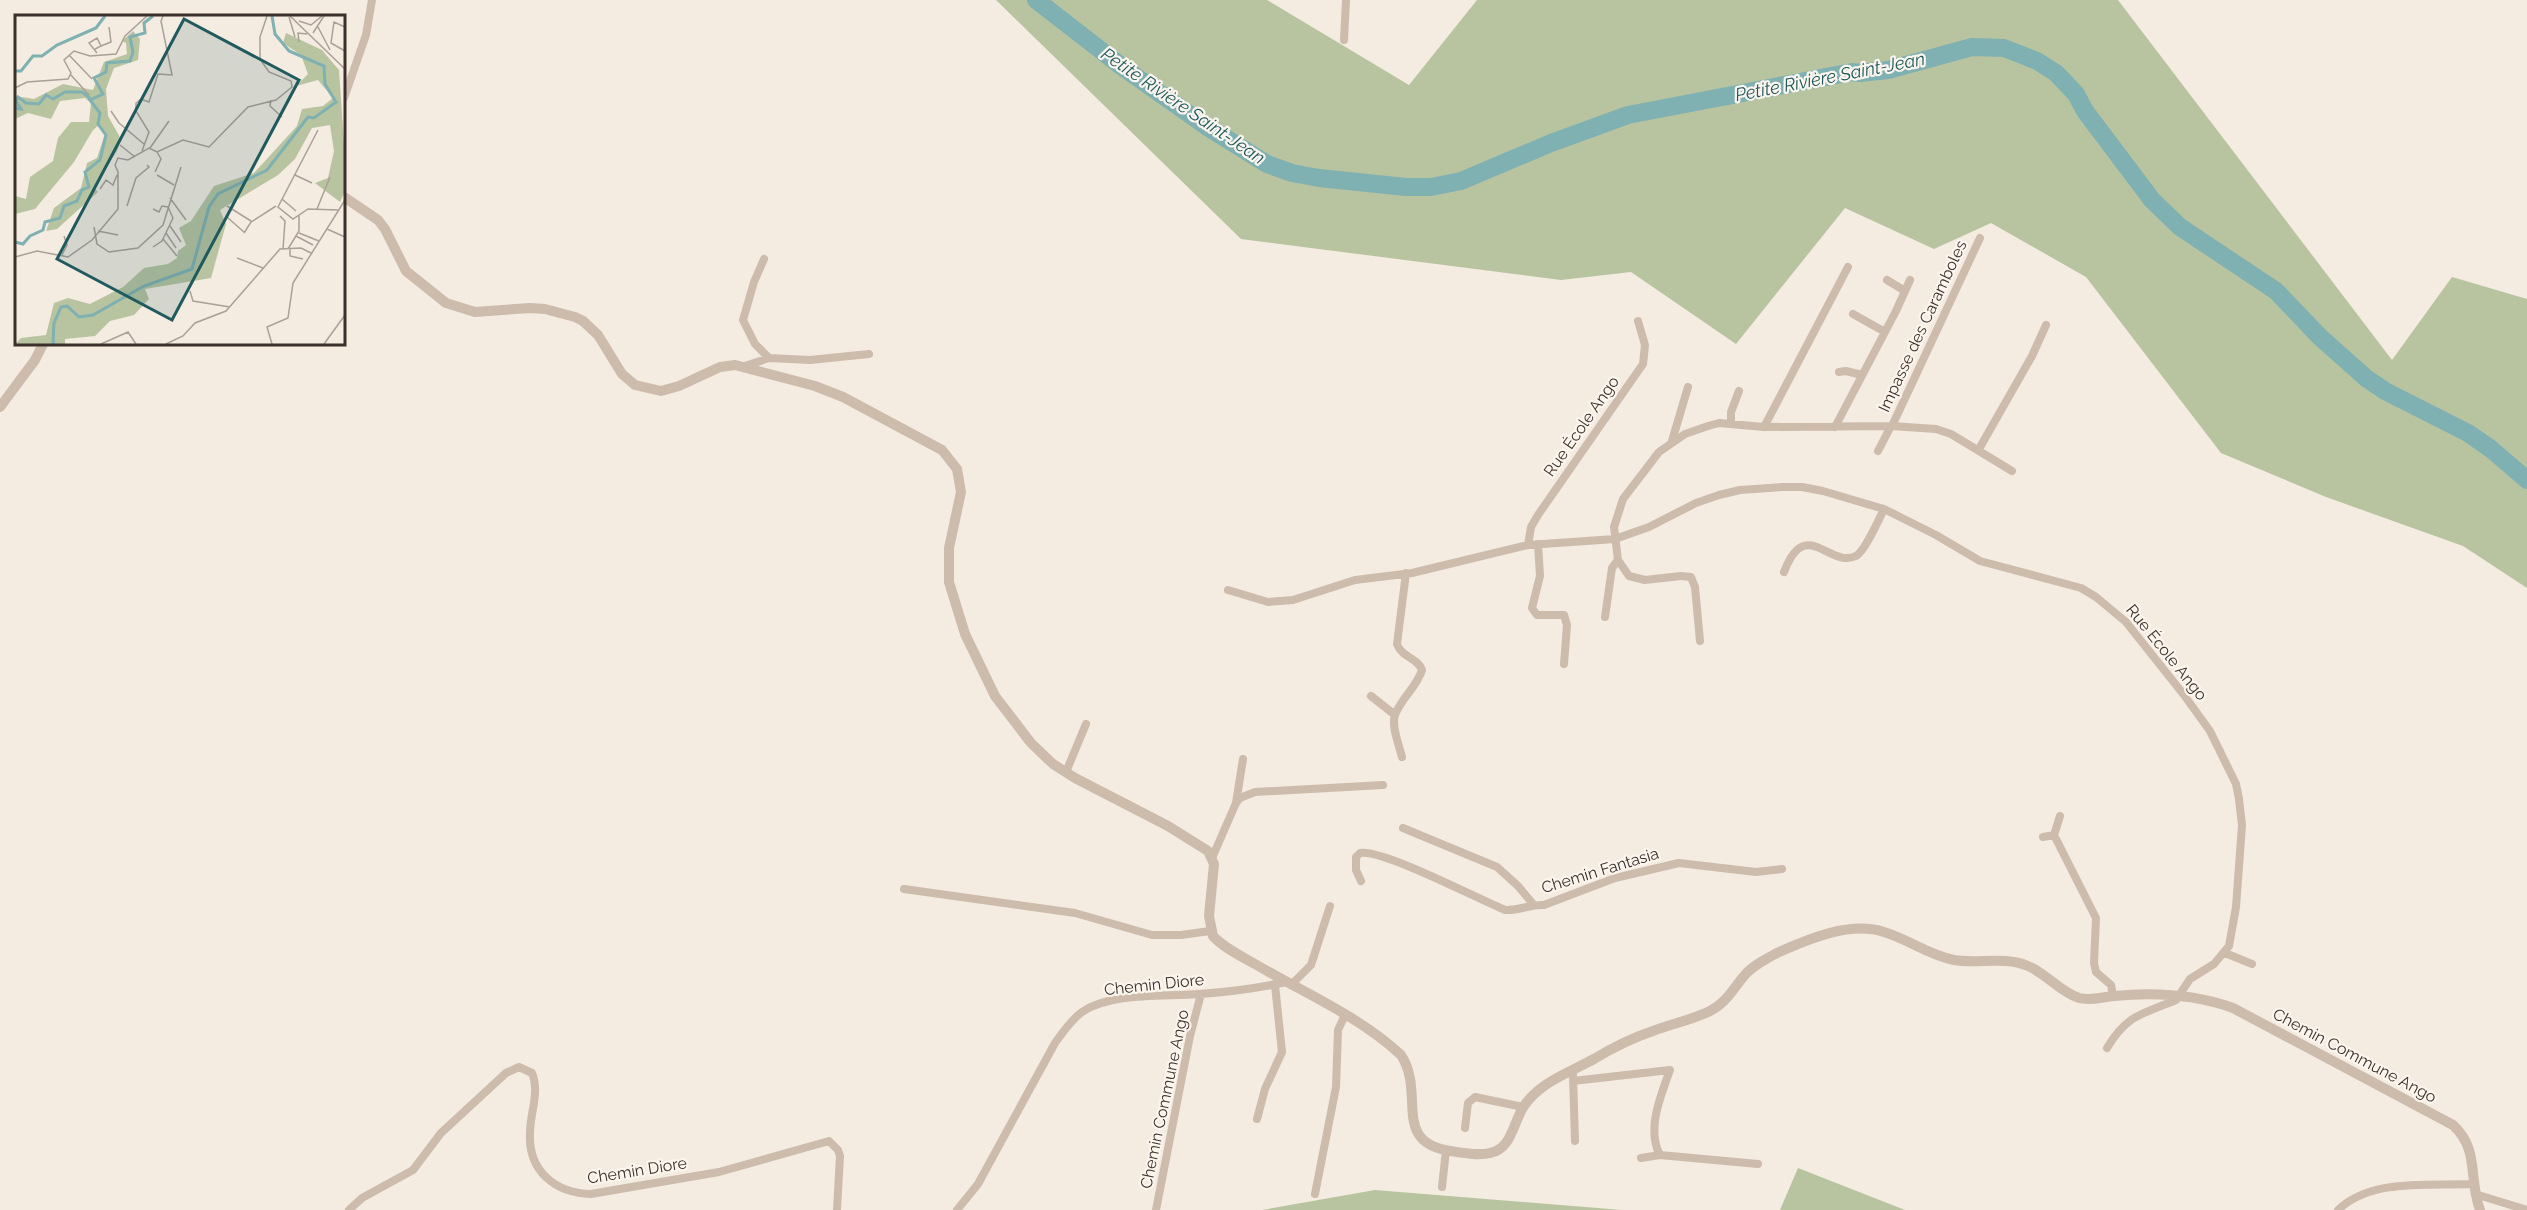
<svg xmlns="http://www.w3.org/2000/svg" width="2527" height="1210" viewBox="0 0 2527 1210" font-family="Raleway,sans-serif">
<rect width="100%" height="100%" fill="#f4ebe1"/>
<path fill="#b8c4a0" d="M996,0H1267L1409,85L1477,0H2118L2392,360L2452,277L2527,299V588L2463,546L2326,497L2221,453L2086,277L1991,223L1934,249L1845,208L1736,344L1631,272L1561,280L1241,239Z
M1798,1168L1905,1210H1780Z
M1375,1190L1622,1210H1262Z"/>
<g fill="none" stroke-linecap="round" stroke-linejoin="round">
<path stroke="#7fb0b2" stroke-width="18" d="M1036,0L1121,66L1206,126L1267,164L1292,173L1319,178L1406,187H1431L1461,181L1551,143L1628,115L1852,72L1860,73L1888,70L1972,47L2004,48L2037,61L2056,73L2076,94L2085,111L2152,200L2180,227L2276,291L2320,337L2366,378L2385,391L2468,433L2491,449L2527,480"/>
<path stroke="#cdbbac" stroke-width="8" d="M1344,40L1346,0
M344,98L366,35L372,0
M764,259L754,282L743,320L755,344L769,358
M1887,280L1905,291
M1853,314L1885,332
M742,367L769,358L810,360L869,354
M1839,372L1846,371L1862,375
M1731,424V412L1739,391
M1892,426L1980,238
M1764,427L1848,267
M1835,427L1896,311L1910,280
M1672,441L1688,387
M1979,449L2032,356L2046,325
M1878,451L1891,426
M1538,544L1540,576L1532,608L1537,615H1564L1567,625L1564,664
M1528,545L1531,527L1538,515L1643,364L1645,345L1638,321
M1784,572C1806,515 1829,569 1856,556C1865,551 1879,519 1884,509
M1228,590L1268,602L1293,600L1355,580L1412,573L1528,545L1615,539L1649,527L1696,503L1719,495L1740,490L1783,487H1802L1823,491L1884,509L1936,535L1980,561L2081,588L2096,597L2126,622L2184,695L2210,731L2236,784L2239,799L2242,825L2236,907L2229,946L2214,964L2190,979L2176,1000C2143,1014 2127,1014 2107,1048
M1605,617L1612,568L1618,560
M1700,641L1695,587L1691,577L1681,576L1645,580L1629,576L1618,560L1614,527L1623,499L1659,452L1685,434L1708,426L1719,423L1764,427L1891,426L1936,429L1951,434L2012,471
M1371,696L1395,715
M1402,757C1399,745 1391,726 1395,715C1401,698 1417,687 1422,670C1417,657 1402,658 1397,644L1406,573
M1066,772L1086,724
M1236,803L1243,759
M2060,816L2054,835L2096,918L2094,963L2096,972L2111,985L2113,996
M1403,828L1497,867L1518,886L1533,904
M2043,837L2054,835
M1212,858L1236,803L1240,798L1255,792L1383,785
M1361,881L1356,870V857L1360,853C1383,849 1478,899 1505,910C1519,911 1530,904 1544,905L1615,878L1679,863L1756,872L1782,869
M904,889L1075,913L1152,935H1181L1210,931
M2225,953L2252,964
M1291,985L1311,965L1330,906
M1573,1075L1575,1141
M1573,1081L1670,1070C1661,1095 1646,1130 1660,1155L1758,1164
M1257,1119L1265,1089L1282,1052L1275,985
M1465,1128L1468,1103L1475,1097L1523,1107
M1641,1158L1660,1155
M1442,1187L1446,1150
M1315,1194L1336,1087L1338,1030L1345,1015
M2475,1194L2527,1210
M349,1210L362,1198L413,1170L441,1133L506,1073L519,1067L532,1073C540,1092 530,1113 530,1133C528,1171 555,1193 591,1194L719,1172L829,1141L838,1150L840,1156L837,1210
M957,1210L978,1184L1055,1043C1063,1032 1071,1020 1082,1012C1111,992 1165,997 1199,994C1228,992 1258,988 1286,982
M1156,1210L1190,1036L1201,994
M2338,1210C2371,1178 2429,1186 2473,1184"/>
<path stroke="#cdbbac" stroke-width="10" d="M344,197L378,220L385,229L406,271L446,303L475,312L530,308L545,309L575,317L583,321L598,335L622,374L635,385L661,391L679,386L720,367L735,365L815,386L843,397L942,450L957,469L961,492L949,548V582L965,634L995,696L1031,743L1053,764L1075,778L1168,826L1208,851L1214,864L1209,916L1213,936C1224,948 1241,956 1255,964C1304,993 1359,1016 1401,1055C1426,1093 1391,1142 1450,1151C1463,1153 1478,1156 1490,1153C1512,1149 1513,1122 1524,1106C1540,1082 1570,1072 1594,1059C1612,1048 1632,1038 1653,1031C1671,1024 1692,1020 1710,1011C1726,1003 1733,989 1744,976C1752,966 1766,959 1777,953C1808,939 1850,921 1884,932C1908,939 1928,955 1954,960C1978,964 2004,956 2028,966C2047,974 2060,992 2079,998C2091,1001 2102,997 2114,996C2155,992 2194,994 2233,1008L2453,1125C2480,1150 2468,1178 2480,1210
M0,407L35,360L43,344"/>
</g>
<g text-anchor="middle" stroke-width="4.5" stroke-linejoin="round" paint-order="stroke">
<g font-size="16" fill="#3b302b" stroke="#fbf5ee">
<text transform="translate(1922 326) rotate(-65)" y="6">Impasse des Caramboles</text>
<text transform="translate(1581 426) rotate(-55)" y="6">Rue École Ango</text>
<text transform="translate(2167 652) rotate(51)" y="6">Rue École Ango</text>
<text transform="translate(1600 870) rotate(-17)" y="6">Chemin Fantasia</text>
<text transform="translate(1154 984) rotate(-6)" y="6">Chemin Diore</text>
<text transform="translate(2355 1055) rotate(28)" y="6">Chemin Commune Ango</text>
<text transform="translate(1164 1099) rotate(-78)" y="6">Chemin Commune Ango</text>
<text transform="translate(637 1170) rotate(-9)" y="6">Chemin Diore</text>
</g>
<g font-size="18" font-style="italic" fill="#1f5a5e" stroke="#fbf5ee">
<text transform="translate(1830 77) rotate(-11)" y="6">Petite Rivière Saint-Jean</text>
<text transform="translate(1183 106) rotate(34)" y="6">Petite Rivière Saint-Jean</text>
</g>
</g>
<g transform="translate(15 15)">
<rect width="330" height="330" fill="#f4ebe1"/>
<path d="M118,16L125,24L123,45L99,53L91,74L93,101L106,124L102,136L79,172L83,177L42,214L31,216L39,193L66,173L72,148L82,143L90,119L83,111L78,115L59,147L20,194L0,199V181L11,184L15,162L38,146L43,123L56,107H74L76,88L70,83L45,86L36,104L13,98L0,104V81L19,84L48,69L78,75L89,47L112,39L111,28L107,26ZM271,18L307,35L324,55L330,144V176L325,187L300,168L313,163L319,136L315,110L297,113L280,144L263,160L205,195L211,209L196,263L130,274L134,284L119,300L95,306L80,321L50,324V329H0L6,323L31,320L39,288L53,283L75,289L108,272L129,253L153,249L162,243L163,236L171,230L164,213L176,206L199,171L239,158L282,111L287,94L308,91L318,83L303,65L281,71L293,59L286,40L268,28Z" fill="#b8c4a0"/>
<path fill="none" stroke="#7fb0b2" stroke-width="3" d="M0,56H6L18,41H27L42,30L81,13L90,1M0,93L6,94L1,86L3,82L11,88L24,89L31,80L38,84L50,77H67L75,83M0,227L8,229L15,221L28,215L30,207L45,203L49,191L62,186L67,175L74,172L70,157L85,145L91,120L83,109L85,98L75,85L88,79L79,63L91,57L92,48L115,46L118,37L115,22L130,18L129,8L138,1M38,329L39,308L46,292L52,291L64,302L78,300L129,271L177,254L194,192L203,179L252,155L293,102L299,103L321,87L310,69L309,51L274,36L260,19L257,1"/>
<path fill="none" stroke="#aaa098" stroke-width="1.5" d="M275,1L330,54M274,2L280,22M284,6L296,10L307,1M303,12L315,35M330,12L319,7L316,28L330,36M298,18L309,1M284,27L283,18L292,19M86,31L96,27L94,12M80,34L86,31L82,23L74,28L82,38M54,40L77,64M56,60L74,80M0,73L12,67L53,64L56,58L49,45L59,36L75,41L101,39L110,21L132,1M256,85L255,91L267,102M96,96L104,108L129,129M303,115L263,192L278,204L293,194L323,195M105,130L120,142M135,133L154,106M127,136L134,117L121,96V88L126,84L134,87L143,59L157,60L146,6L148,1M140,157L146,144L142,137M142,160L159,170M280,160L297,168M85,174L91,165L98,170L102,160M155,183L171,205M267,184L281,196M112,191L121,163L134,152L132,150M212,191L236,206M138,194L144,197L147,191L153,192L158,203L147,226L138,232M302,194L315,162M265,201L270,206L268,234M212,202L230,218M155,211L166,227M79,212L82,229L94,237L123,233L148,210L166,152M312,214L330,222M83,216L103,220M151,218L161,233M229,218L236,207L261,191M284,218L304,226M281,221L298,230M148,224L162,241M275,233V241L288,244M273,234L284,216V200M47,240L52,230L49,221M0,242L22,236L53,242L77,225L103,194V157L100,150L103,143L113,145L134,133L142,137L168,125L194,132L233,92L261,85L277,72L276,66L254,57L245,44V22L252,1M222,243L248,253M175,276L178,286L215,292M86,329L113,317L121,329M151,329L168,321L180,308L211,296L265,234L286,233L296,238M257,329L252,312L273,303L278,268L330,185M309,329L330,300"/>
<path fill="#1f5a5e" fill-opacity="0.15" stroke="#1f5a5e" stroke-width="3" d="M169,4L284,65L157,305L42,244Z"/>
<rect width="330" height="330" fill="none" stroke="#3b302b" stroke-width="3"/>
</g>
</svg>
